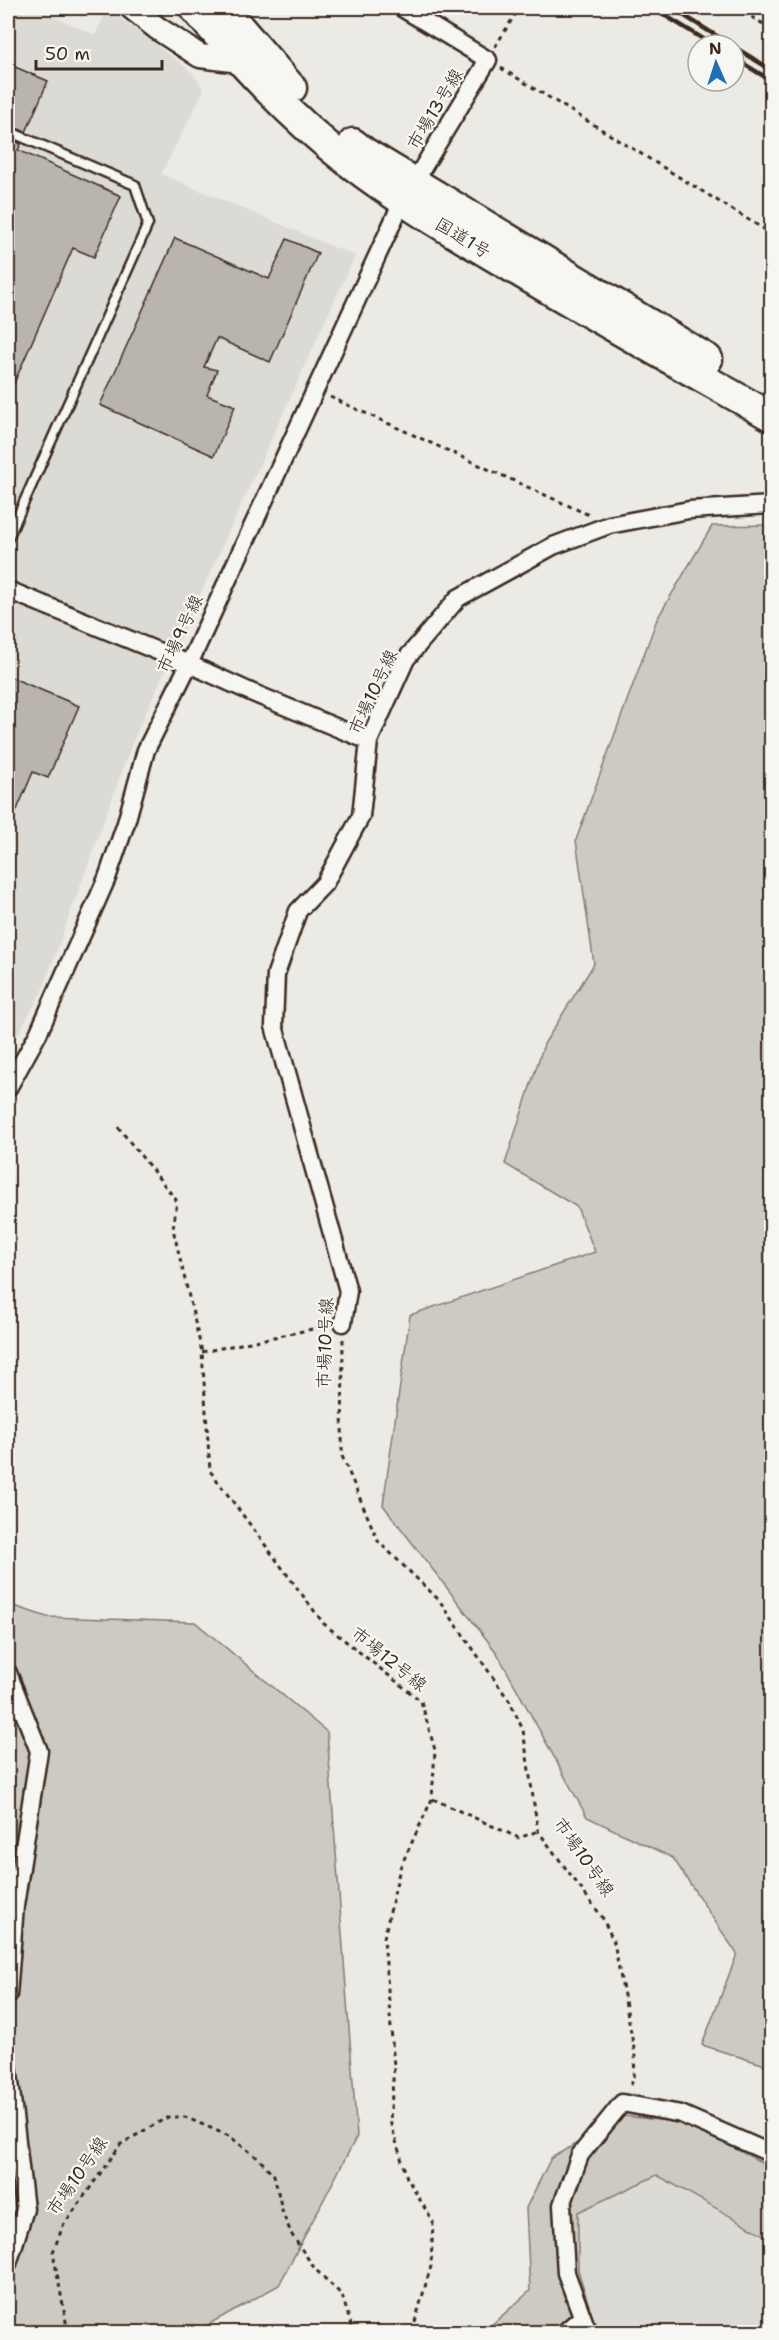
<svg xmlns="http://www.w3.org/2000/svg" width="779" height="2340" viewBox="0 0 779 2340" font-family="'Shantell Sans','Klee One',sans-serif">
<rect width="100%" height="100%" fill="#ebeae5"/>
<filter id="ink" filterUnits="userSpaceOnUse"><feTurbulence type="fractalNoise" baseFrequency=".0167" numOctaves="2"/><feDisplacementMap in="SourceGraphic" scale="12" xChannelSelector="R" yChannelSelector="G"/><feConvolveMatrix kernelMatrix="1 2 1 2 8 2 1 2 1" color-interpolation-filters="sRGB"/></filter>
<g filter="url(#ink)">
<path fill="#dcdad4" d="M8,8H34L95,35L108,9L192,72L204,90L161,174L355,256L133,741L42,991L8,1052Z
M657,2175L771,2239V2332H583L594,2322L578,2270V2212Z"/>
<path fill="#cdcac4" stroke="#847a71" stroke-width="1.5" d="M771,525H772L771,2073L765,2065L702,2045L737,1954L673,1858L587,1817L497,1653L383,1505L410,1315L595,1252L577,1207L505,1164L544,1044L594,964L576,840L657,619L712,526Z
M8,1604L47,1617L195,1622L327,1732L357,2136L279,2285L195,2332H8Z
M624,2116L685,2123L771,2167V2239L657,2175L578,2212V2270L594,2322L583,2332H487L488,2328L530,2291L526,2208L551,2158Z"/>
<path fill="#bab4ae" stroke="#3b2a1e" stroke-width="1.5" d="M8,64L48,81L26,132L8,125Z
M8,138L21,144L18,150L121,196L94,257L73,248L8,397Z
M175,238L269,279L287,239L318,253L270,362L217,338L204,367L217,370L207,395L235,406L214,456L100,405Z
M8,676L79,706L48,778L33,772L8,831Z"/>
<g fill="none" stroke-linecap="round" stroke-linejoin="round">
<defs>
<path id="lane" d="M8,131L135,185L148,224L8,538"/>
<path id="street" d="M8,590L189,664L253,693L369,741
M8,1088L38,1034L107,878L126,823L146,750L189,664L402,202L488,60L402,8
M343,1323L348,1291L274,1026L276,974L298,911L325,883L361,816L369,741L406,659L458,598L553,546L609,525L689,510L772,505
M8,1673L39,1751L15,1906L8,1995
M8,2065L25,2209L8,2264
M565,2332L581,2318
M588,2332L566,2273L562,2205L580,2155L622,2103L681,2114L772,2154"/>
<path id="secondary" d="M132,8L157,28L200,56L240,61"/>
<path id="highway" d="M194,8C241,63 290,117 348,162C397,200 450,231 504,263C592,316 682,366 772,417
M223,8L292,88
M353,143L366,153L708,359"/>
</defs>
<use href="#lane" stroke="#3b2a1e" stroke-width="13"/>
<use href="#street" stroke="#3b2a1e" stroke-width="21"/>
<use href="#secondary" stroke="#3b2a1e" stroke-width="27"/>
<use href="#highway" stroke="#3b2a1e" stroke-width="33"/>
<path stroke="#3b2a1e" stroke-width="3" stroke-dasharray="4.5 4.5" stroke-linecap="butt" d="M736,8L772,29
M495,47L519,8
M501,68L772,234
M330,397L589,515
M118,1127L177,1201L173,1229L202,1352L210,1471L324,1624L421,1701L435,1750L432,1799L400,1868L384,1938L394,2067L390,2121L407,2178L433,2222L431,2266L412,2332
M343,1339L342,1456L378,1541L439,1600L510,1702L523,1730L538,1831L602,1917L614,1942L635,2054L634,2078L629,2089
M202,1352L327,1326
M433,1799L519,1838L538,1831
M68,2332L53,2252L63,2226L121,2144L168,2117H185L229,2136L258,2158L274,2175L283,2214L292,2235L315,2269L342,2295L353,2332"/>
<use href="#lane" stroke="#f6f6f2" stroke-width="8"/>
<use href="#street" stroke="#f6f6f2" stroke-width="16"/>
<use href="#secondary" stroke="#f6f6f2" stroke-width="22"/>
<use href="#highway" stroke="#f6f6f2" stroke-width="28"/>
<path stroke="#3b2a1e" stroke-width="4.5" d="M653,8L713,45
M672,8L731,45
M734,47L772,70
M734,58L772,81"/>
</g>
</g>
<g text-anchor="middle" stroke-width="4.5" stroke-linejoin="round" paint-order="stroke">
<g font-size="18" fill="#3b2a1e" stroke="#f6f6f2">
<text transform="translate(435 109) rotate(-59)" y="6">市場13号線</text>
<text transform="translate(463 238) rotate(31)" y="6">国道1号</text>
<text transform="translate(180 634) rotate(-65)" y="6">市場9号線</text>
<text transform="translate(373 692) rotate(-65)" y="6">市場10号線</text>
<text transform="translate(325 1343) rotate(-88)" y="6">市場10号線</text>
<text transform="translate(389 1659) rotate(39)" y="6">市場12号線</text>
<text transform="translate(584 1857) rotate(55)" y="6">市場10号線</text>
<text transform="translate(77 2176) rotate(-55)" y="6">市場10号線</text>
</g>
</g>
<rect width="779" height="2340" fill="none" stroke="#f6f6f2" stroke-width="30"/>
<rect x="15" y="15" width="749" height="2310" fill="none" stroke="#3b2a1e" stroke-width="2" filter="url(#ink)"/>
<g transform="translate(716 63) rotate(357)"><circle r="28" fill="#f6f6f2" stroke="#aba49d" stroke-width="1.5"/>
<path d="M0-4.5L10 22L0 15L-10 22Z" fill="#1f6fb2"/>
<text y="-9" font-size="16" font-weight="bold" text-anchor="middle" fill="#3b2a1e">N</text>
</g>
<path d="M36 60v9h126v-9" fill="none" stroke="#3b2a1e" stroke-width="3"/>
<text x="45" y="60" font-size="18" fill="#3b2a1e" stroke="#f6f6f2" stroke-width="4.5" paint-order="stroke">50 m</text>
</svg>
